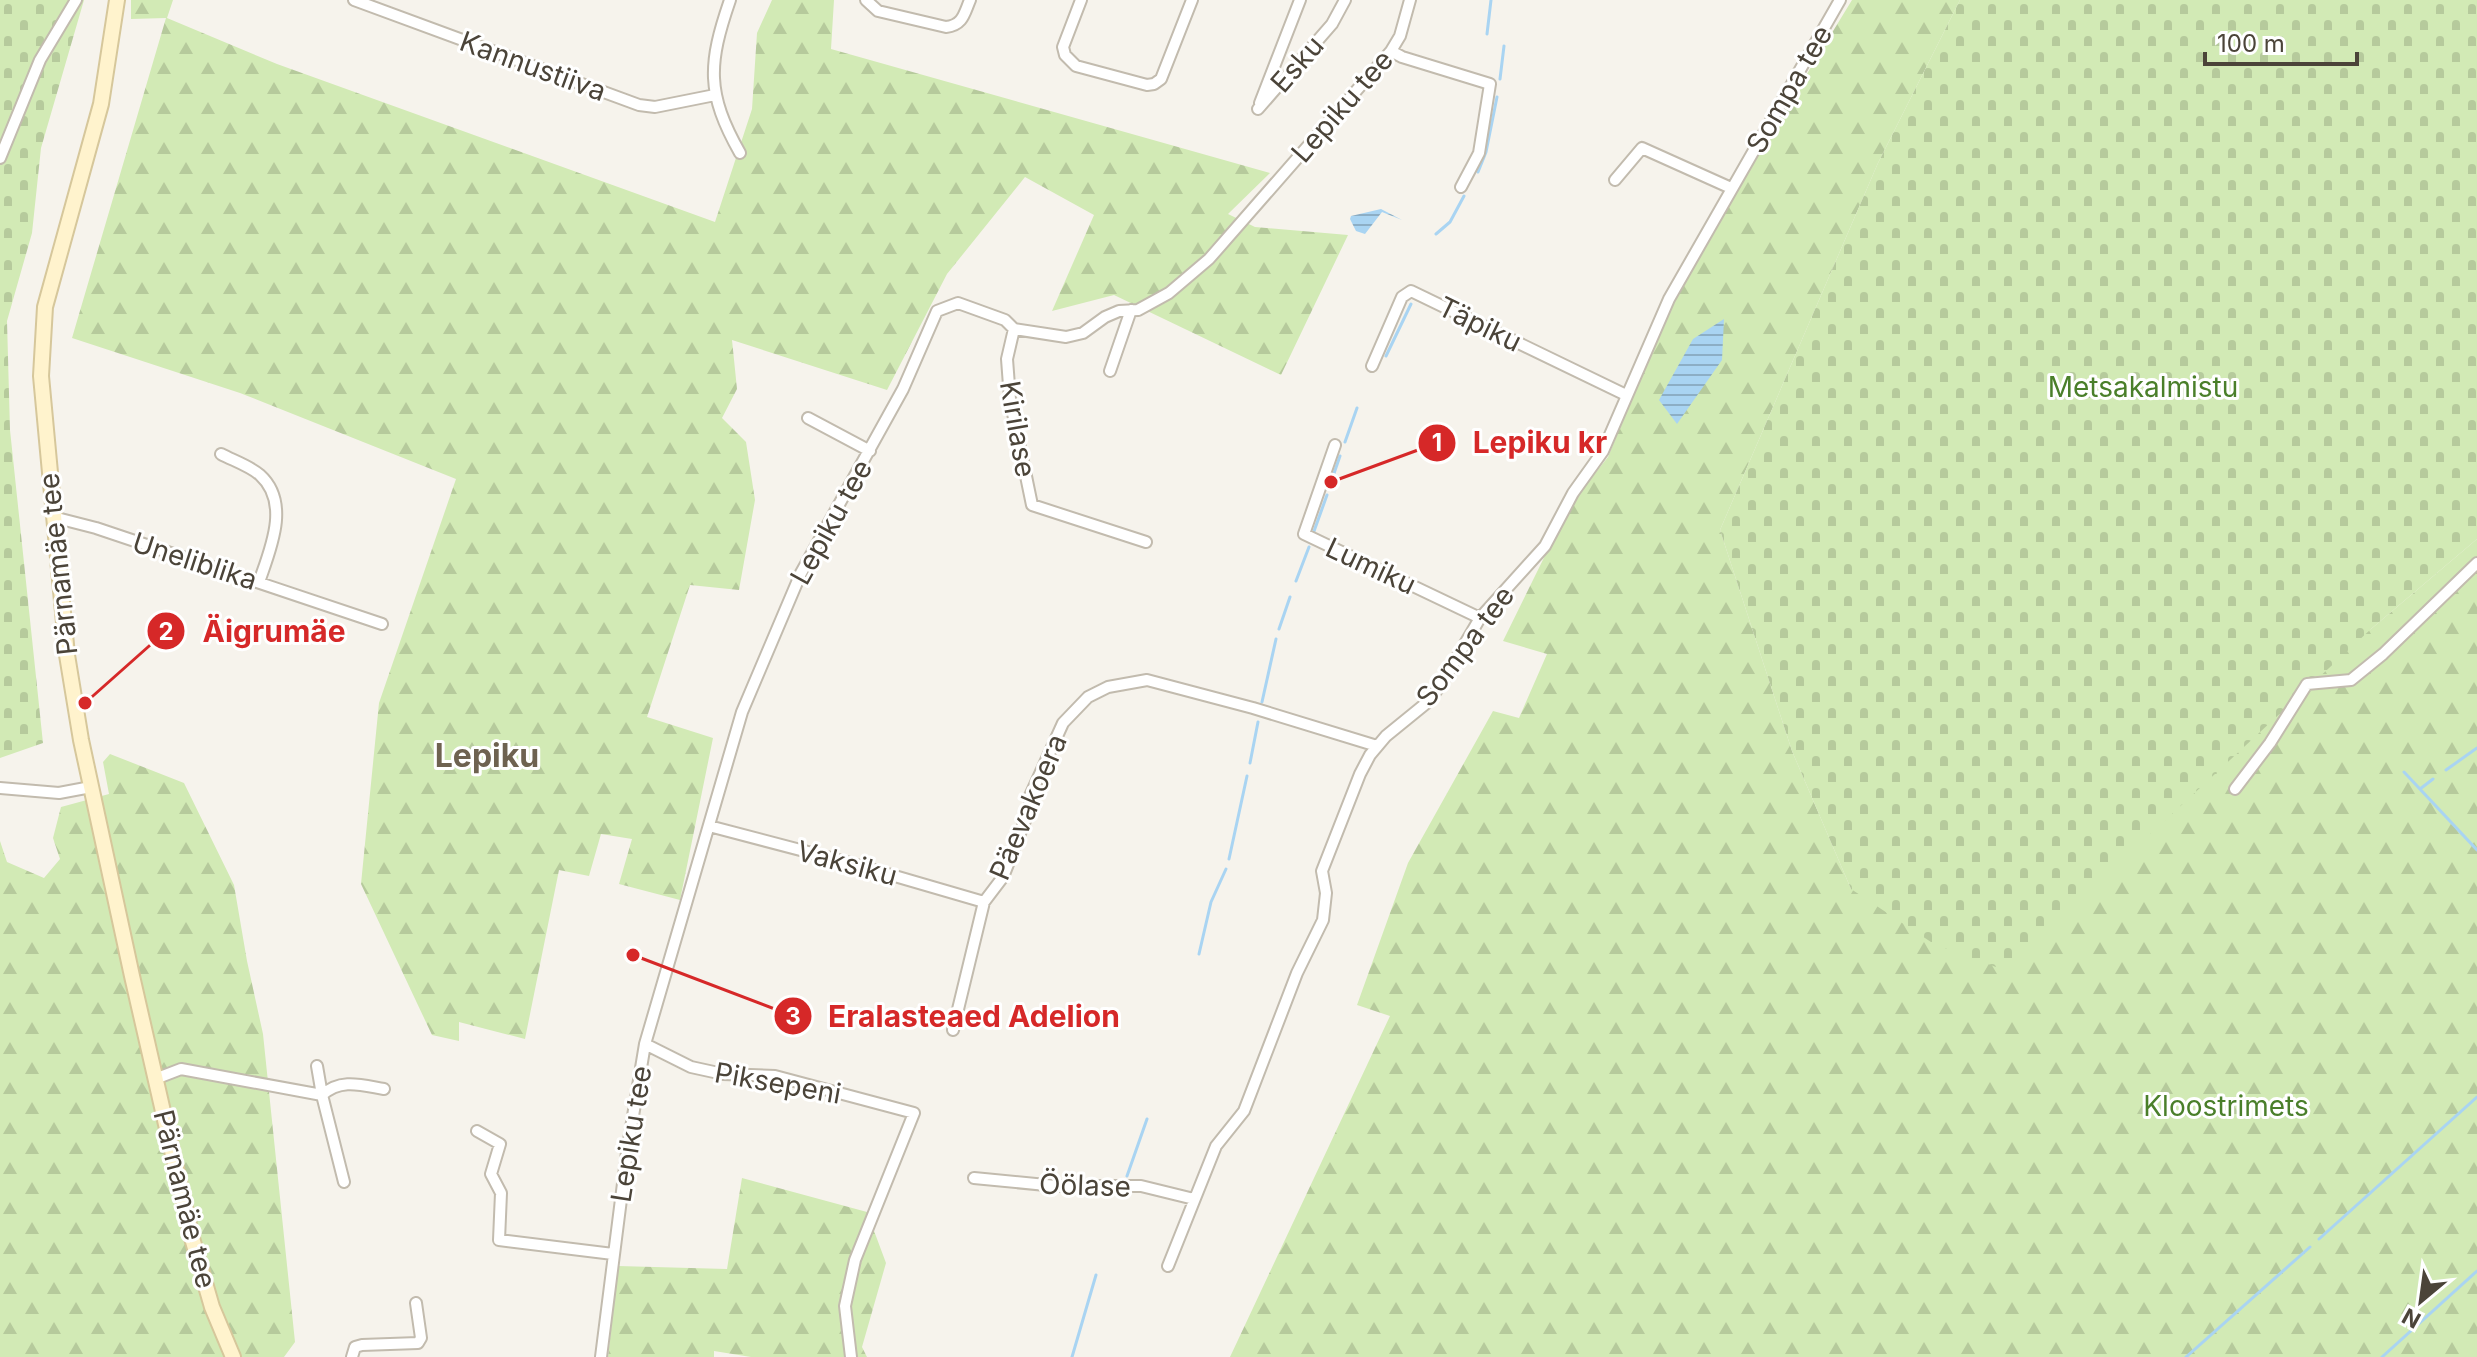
<svg xmlns="http://www.w3.org/2000/svg" width="2477" height="1357" viewBox="0 0 2477 1357" font-family="Inter,sans-serif">
<defs>
<pattern id="forest-firs" width="22" height="20" patternUnits="userSpaceOnUse" patternTransform="scale(2)"><rect width="22" height="20" fill="#d2eab5"/><path d="M5 1l3.5 6h-7zM16 11l3.5 6h-7z" fill="#b6ca9c"/></pattern>
<pattern id="cemetery-stones" width="16" height="16" patternUnits="userSpaceOnUse" patternTransform="scale(2)"><rect width="16" height="16" fill="#d2eab5"/><path d="M2 7V4a2 2 0 0 1 4 0v3zM10 15v-3a2 2 0 0 1 4 0v3z" fill="#b6ca9c"/></pattern>
<pattern id="water-rules" width="6" height="5" patternUnits="userSpaceOnUse" patternTransform="scale(2)"><rect width="6" height="5" fill="#a9d4f2"/><path d="M0 2.5h6" fill="none" stroke="#8caec5"/></pattern>
</defs>
<rect width="100%" height="100%" fill="#f6f3ec"/>
<path fill="url(#forest-firs)" d="M131,0H173L167,18L277,64L715,222L752,109L757,33L772,0H834L831,49L1270,173L1228,214L1255,227L1348,235L1281,375L1114,295L1052,311L1094,215L1025,177L947,274L887,390L732,340L737,389L722,418L746,442L755,500L739,590L690,585L647,717L713,738L680,900L619,884L632,839L601,834L589,876L559,870L525,1039L459,1022V1041L432,1035L361,884L379,703L456,479L240,393L72,338L166,18L131,19Z
M1852,0H1960L1878,163L1720,530L1792,751L1851,889L2371,629L2477,539V1357H1230L1390,1016L1357,1005L1408,863L1493,711L1519,718L1547,654L1503,641L1570,505L1608,457L1662,324L1697,254Z
M110,754L184,783L234,885L247,961L263,1034L295,1342L284,1357H0V841L7,862L44,878L60,859L53,838L61,807L109,794L103,762Z
M742,1178L867,1212L886,1263L862,1347L867,1357H751L714,1351V1357H608L618,1266L727,1269Z"/>
<path fill="url(#cemetery-stones)" d="M0,0H84L41,148L32,233L7,321L10,430L43,743L0,758Z
M1960,0H2477V539L2371,629L2004,970L1934,944L1851,889L1792,751L1720,530L1878,163Z"/>
<path fill="url(#water-rules)" d="M1381,209L1402,220L1382,212L1365,234L1356,231L1350,219L1351,216Z
M1724,319L1722,360L1677,424L1659,400L1693,339Z"/>
<g fill="none" stroke-linecap="round" stroke-linejoin="round">
<path stroke="#a9d4f2" stroke-width="3" d="M1487,34L1491,0
M1500,79L1504,46
M1478,172L1486,152L1497,97
M1436,234L1450,222L1464,196
M1386,356L1411,304
M1345,442L1357,408
M1331,482L1340,456
M1313,534L1327,495
M1296,581L1309,547
M1279,629L1290,597
M1262,702L1276,639
M1250,763L1258,722
M2446,770L2477,748
M2404,772L2477,850
M2420,789L2433,779
M1229,859L1247,776
M1199,954L1211,902L1226,869
M1127,1176L1147,1119
M2319,1239L2477,1097
M1072,1357L1096,1275
M2186,1357L2310,1247
M2382,1357L2477,1271"/>
<defs>
<path id="minor" d="M354,0L639,105L655,107L715,95
M730,0C708,64 706,93 740,153
M866,0L878,11L946,27C963,25 964,14 970,0
M1081,0L1063,47L1065,55L1076,66L1147,85L1154,84L1161,79L1192,0
M1391,51L1402,57L1490,84L1479,153L1461,187
M1260,103L1300,0
M1258,109L1332,24L1345,0
M0,158L40,60L76,0
M1615,180L1642,148L1731,188
M1014,329L1007,359L1010,399L1032,505L1146,542
M1372,366L1402,297L1411,291L1626,395
M1110,371L1131,310
M808,418L870,451
M1335,445L1304,534L1480,618
M221,454C232,460 250,466 260,475C291,503 270,550 259,582
M53,517L96,528L382,624
M0,788L59,793L91,787
M2235,789L2270,743L2307,684L2351,680L2383,654L2477,563
M709,826L850,863L984,902
M953,1030L984,902L1003,877L1030,808V796L1063,723L1088,697L1108,687L1147,680L1253,708L1377,746
M645,1044L691,1067L723,1074L775,1076L914,1113L855,1260L845,1306L851,1357
M317,1066L322,1095C341,1078 361,1085 384,1089
M155,1079L181,1069L322,1095L344,1182
M477,1131L500,1144L491,1174L501,1193L499,1240L613,1254
M974,1178L1056,1186H1141L1194,1199
M1168,1266L1216,1146L1244,1111L1297,973L1323,920L1326,893L1322,871L1360,774L1370,755L1386,736L1429,701L1442,683L1480,618L1545,546L1573,493L1603,451L1669,299L1840,0
M352,1357L355,1347L362,1345L418,1343L421,1338L416,1303
M601,1357L627,1152L645,1044L742,712L801,573L903,389L937,311L958,303L1005,320L1014,329L1066,337L1083,333L1105,317L1119,311L1138,310L1169,293L1209,259L1391,51L1400,36L1410,0"/>
<path id="secondary" d="M117,0L101,104L45,307L41,376L67,655L81,740L132,976L192,1238L212,1307L233,1357"/>
</defs>
<use href="#minor" stroke="#c2bbae" stroke-width="14"/>
<use href="#secondary" stroke="#d6c79b" stroke-width="18"/>
<use href="#minor" stroke="#fff" stroke-width="10"/>
<use href="#secondary" stroke="#fff3cd" stroke-width="14"/>
</g>
<g text-anchor="middle" stroke-width="6" stroke-linejoin="round" paint-order="stroke">
<g font-size="28" fill="#4b4439" stroke="#fff">
<text transform="translate(1297 64) rotate(-49)" y="10">Esku</text>
<text transform="translate(533 66) rotate(20)" y="10">Kannustiiva</text>
<text transform="translate(1789 89) rotate(-60)" y="10">Sompa tee</text>
<text transform="translate(1342 106) rotate(-49)" y="10">Lepiku tee</text>
<text transform="translate(1480 324) rotate(26)" y="10">Täpiku</text>
<text transform="translate(1018 429) rotate(80)" y="10">Kirilase</text>
<text transform="translate(831 522) rotate(-61)" y="10">Lepiku tee</text>
<text transform="translate(195 561) rotate(18)" y="10">Uneliblika</text>
<text transform="translate(58 564) rotate(-96)" y="10">Pärnamäe tee</text>
<text transform="translate(1371 566) rotate(25)" y="10">Lumiku</text>
<text transform="translate(1465 646) rotate(-53)" y="10">Sompa tee</text>
<text transform="translate(1028 807) rotate(-67)" y="10">Päevakoera</text>
<text transform="translate(847 863) rotate(15)" y="10">Vaksiku</text>
<text transform="translate(778 1083) rotate(10)" y="10">Piksepeni</text>
<text transform="translate(631 1134) rotate(-81)" y="10">Lepiku tee</text>
<text transform="translate(1085 1185) rotate(2)" y="10">Öölase</text>
<text transform="translate(185 1199) rotate(76)" y="10">Pärnamäe tee</text>
</g>
<g font-size="28" fill="#4a7f2a" stroke="#fff">
<text x="2143" y="397">Metsakalmistu</text>
<text x="2226" y="1116">Kloostrimets</text>
</g>
<g font-size="32" font-weight="bold" fill="#6e6250" stroke="#fff">
<text x="487" y="767">Lepiku</text>
</g>
</g>
<path fill="none" stroke="#d62828" stroke-width="3" d="M1331 482L1437 443M85 703L166 631M633 955L793 1016"/>
<g fill="#d62828" stroke="#fff" stroke-width="3">
<circle cx="1331" cy="482" r="8"/>
<circle cx="85" cy="703" r="8"/>
<circle cx="633" cy="955" r="8"/>
<circle cx="1437" cy="443" r="20"/>
<circle cx="166" cy="631" r="20"/>
<circle cx="793" cy="1016" r="20"/>
</g>
<g font-size="24" text-anchor="middle" font-weight="bold" fill="#fff">
<text x="1437" y="451">1</text>
<text x="166" y="640">2</text>
<text x="793" y="1025">3</text>
</g>
<g font-size="30" text-anchor="middle" font-weight="bold" fill="#d62828" stroke="#fff" stroke-width="6" stroke-linejoin="round" paint-order="stroke">
<text x="1540" y="453">Lepiku kr</text>
<text x="274" y="642">Äigrumäe</text>
<text x="974" y="1027">Eralasteaed Adelion</text>
</g>
<g transform="translate(2421 1301) rotate(209)" stroke="#ffffff" stroke-width="6" paint-order="stroke">
<path d="M0-6L14 30L0 20L-14 30Z" fill="#4b4439"/>
<text y="-12" font-size="22" font-weight="bold" text-anchor="middle" fill="#4b4439">N</text>
</g>
<path d="M2205 52v12h152v-12" fill="none" stroke="#4b4439" stroke-width="4"/>
<text x="2217" y="52" font-size="24" fill="#4b4439" stroke="#ffffff" stroke-width="6" paint-order="stroke">100 m</text>
</svg>
